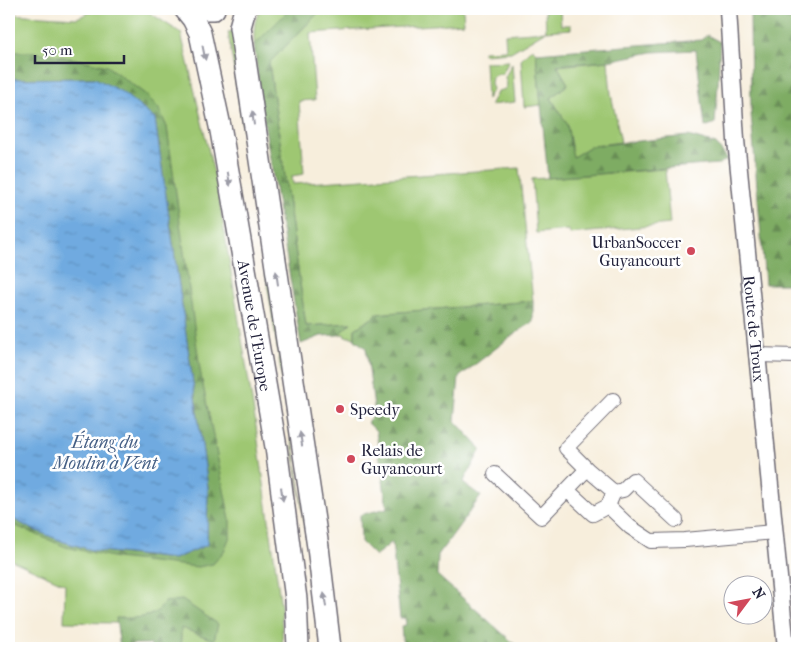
<svg xmlns="http://www.w3.org/2000/svg" width="806" height="657" viewBox="0 0 806 657" font-family="'IM FELL French Canon',serif">
<defs>
<pattern id="forest-firs" width="22" height="20" patternUnits="userSpaceOnUse" patternTransform="scale(1.25)"><rect width="22" height="20" fill="#7eac64"/><path d="M5 1l3.5 6h-7zM16 11l3.5 6h-7z" fill="#678c54"/></pattern>
<pattern id="water-ripples" width="26" height="14" patternUnits="userSpaceOnUse" patternTransform="scale(1.25)"><rect width="26" height="14" fill="#6faae0"/><path d="M2 4q2-2 4 0t4 0M15 11q2-2 4 0t4 0" fill="none" stroke="#5b8ab7"/></pattern>
</defs>
<rect width="100%" height="100%" fill="#fff"/>
<filter id="ink" filterUnits="userSpaceOnUse"><feTurbulence type="fractalNoise" baseFrequency=".02" numOctaves="2"/><feDisplacementMap in="SourceGraphic" scale="10" xChannelSelector="R" yChannelSelector="G"/><feConvolveMatrix kernelMatrix="1 2 1 2 8 2 1 2 1" color-interpolation-filters="sRGB"/></filter>
<filter id="wash" filterUnits="userSpaceOnUse"><feTurbulence type="fractalNoise" baseFrequency=".0096" numOctaves="4" result="noise"/><feDisplacementMap in="SourceGraphic" scale="20" xChannelSelector="R" yChannelSelector="G"/><feGaussianBlur stdDeviation="1.12" result="paint"/><feColorMatrix in="noise" values="0 0 0 0 0 0 0 0 0 0 0 0 0 0 0 0 0 1.4 0 .05"/><feComposite in="paint" operator="in"/></filter>
<g filter="url(#wash)">
<rect width="100%" height="100%" fill="#f7eedc"/>
<path fill="#9ec772" stroke="#607456" d="M97,9H144L181,33L217,186L255,419L281,606L283,648H181V638L161,624L64,622L65,584L9,559V14L77,18Z
M261,9H290L254,45C254,32 253,19 261,9Z
M322,9H463L464,23L310,33L315,100L299,101L304,174L292,176L293,184L519,168L533,301L376,314L374,317L355,329V339L352,337H345L344,334L338,335L350,323L306,326L269,63Z
M545,9H560L561,25H571V29L546,31L511,52L483,54V51L506,50L505,34L546,31Z
M235,31L306,531L228,32Z
M532,48L536,53L541,105L524,107L521,59Z
M509,61L502,74H497L492,77L491,84L493,89L487,99L485,62Z
M608,61L611,94L621,142L591,146L572,158L567,124L551,98L568,84L557,66Z
M512,64L515,102L490,105L498,91L505,89L507,85L505,77Z
M665,169L670,224L570,234L569,230L536,233L532,179Z"/>
<path fill="url(#forest-firs)" stroke="#506750" d="M290,9H322L269,63L306,326L351,323L338,335L321,336L301,344L261,104L254,45Z
M750,9H797V284H765L751,114Z
M707,35L720,42L718,85L715,123L705,127L696,50L652,52L608,61L557,65L568,84L551,98L567,124L573,157L591,146L688,136L716,144L728,159L719,164L705,165L548,178L536,53L701,40Z
M9,52H35L81,60L107,66L145,94L158,107L167,127L200,370L230,520V536L224,551L213,564L198,567L117,558L66,547L9,523V517L32,529L64,542L92,550L174,559L207,545L208,487L155,119L95,78L9,79Z
M533,301V322L513,335L459,377L455,421L481,449L463,483L481,496L438,555L437,575L519,648H403L401,626L406,625L405,618H400L392,542L375,556L361,542L360,515L387,508L376,431L367,422L375,414L366,348L355,340V329L374,317L376,314Z
M182,600L218,624L214,640L181,628V648H151V644H135L120,648L116,618C135,618 154,620 165,602Z"/>
<path fill="url(#water-ripples)" stroke="#48668e" d="M95,78L122,92L155,119L208,487L207,545L174,559L92,550L64,542L32,529L9,517V79Z"/>
</g>
<g filter="url(#ink)">
<g fill="none" stroke-linecap="round" stroke-linejoin="round">
<defs>
<path id="minor" d="M756,355L797,356
M587,469L566,448L613,400
M495,474L541,517L587,469L614,492L608,506L593,514L567,490
M614,492L623,490L633,480L676,520
M608,506L630,527L651,541L685,540L774,532"/>
<g id="tertiary">
<path id="s1" d="M728,9L736,140L786,648"/>
</g>
<g id="primary">
<path id="s2" d="M185,9L193,19L200,33L221,131L276,447L296,599L298,648"/>
<path d="M195,9H214"/>
<path d="M245,9L240,27L318,547L330,648"/>
</g>
</defs>
<use href="#minor" stroke="#6d6973" stroke-width="16"/>
<use href="#tertiary" stroke="#6d6973" stroke-width="19"/>
<use href="#primary" stroke="#6d6973" stroke-width="24"/>
<use href="#minor" stroke="#fff" stroke-width="14"/>
<use href="#tertiary" stroke="#fff" stroke-width="16"/>
<use href="#primary" stroke="#fff" stroke-width="21"/>
</g>
<defs><path id="oneway-solid" d="M-6-.8H1V-3.2L6.5 0L1 3.2V.8H-6Z" transform="scale(1.25)"/></defs>
<g fill="#9c9ca7">
<use href="#oneway-solid" transform="translate(204 53) rotate(78)"/>
<use href="#oneway-solid" transform="translate(253 118) rotate(-98)"/>
<use href="#oneway-solid" transform="translate(229 179) rotate(80)"/>
<use href="#oneway-solid" transform="translate(277 278) rotate(-98)"/>
<use href="#oneway-solid" transform="translate(301 439) rotate(-99)"/>
<use href="#oneway-solid" transform="translate(282 494) rotate(82)"/>
<use href="#oneway-solid" transform="translate(325 600) rotate(-98)"/>
</g>
</g>
<g fill="#d1495b" stroke="#fff" stroke-width="2">
<circle cx="691" cy="251" r="5"/>
<circle cx="340" cy="409" r="5"/>
<circle cx="351" cy="459" r="5"/>
</g>
<g text-anchor="middle" stroke-width="5" stroke-linejoin="round" paint-order="stroke">
<g font-size="16" fill="#22223b" stroke="#fff" text-anchor="start">
<text x="681" y="248" text-anchor="end">UrbanSoccer<tspan x="681" dy="18">Guyancourt</tspan></text>
<text x="350" y="415">Speedy</text>
<text x="361" y="456">Relais de<tspan x="361" dy="18">Guyancourt</tspan></text>
</g>
<g font-size="16" fill="#22223b" stroke="#fff">
<text dy="6" stroke="none"><textPath href="#s2" startOffset="326">Avenue de l'Europe</textPath></text>
<text dy="6" stroke="none"><textPath href="#s1" startOffset="321">Route de Troux</textPath></text>
</g>
<g font-size="18" font-style="italic" fill="#455f85" stroke="#fff">
<text x="105" y="448">Étang du<tspan x="105" dy="21">Moulin à Vent</tspan></text>
</g>
</g>
<rect width="806" height="657" fill="none" stroke="#fff" stroke-width="30"/>
<g transform="translate(748 600) rotate(58)"><circle r="24" fill="#ffffff" stroke="#a7a7b1"/>
<path d="M0-4L9 19L0 12L-9 19Z" fill="#d1495b"/>
<text y="-8" font-size="14" font-weight="bold" text-anchor="middle" fill="#22223b">N</text>
</g>
<path d="M35 55v8h89v-8" fill="none" stroke="#22223b" stroke-width="2.5"/>
<text x="42" y="55" font-size="15" fill="#22223b" stroke="#ffffff" stroke-width="4" paint-order="stroke">50 m</text>
</svg>
